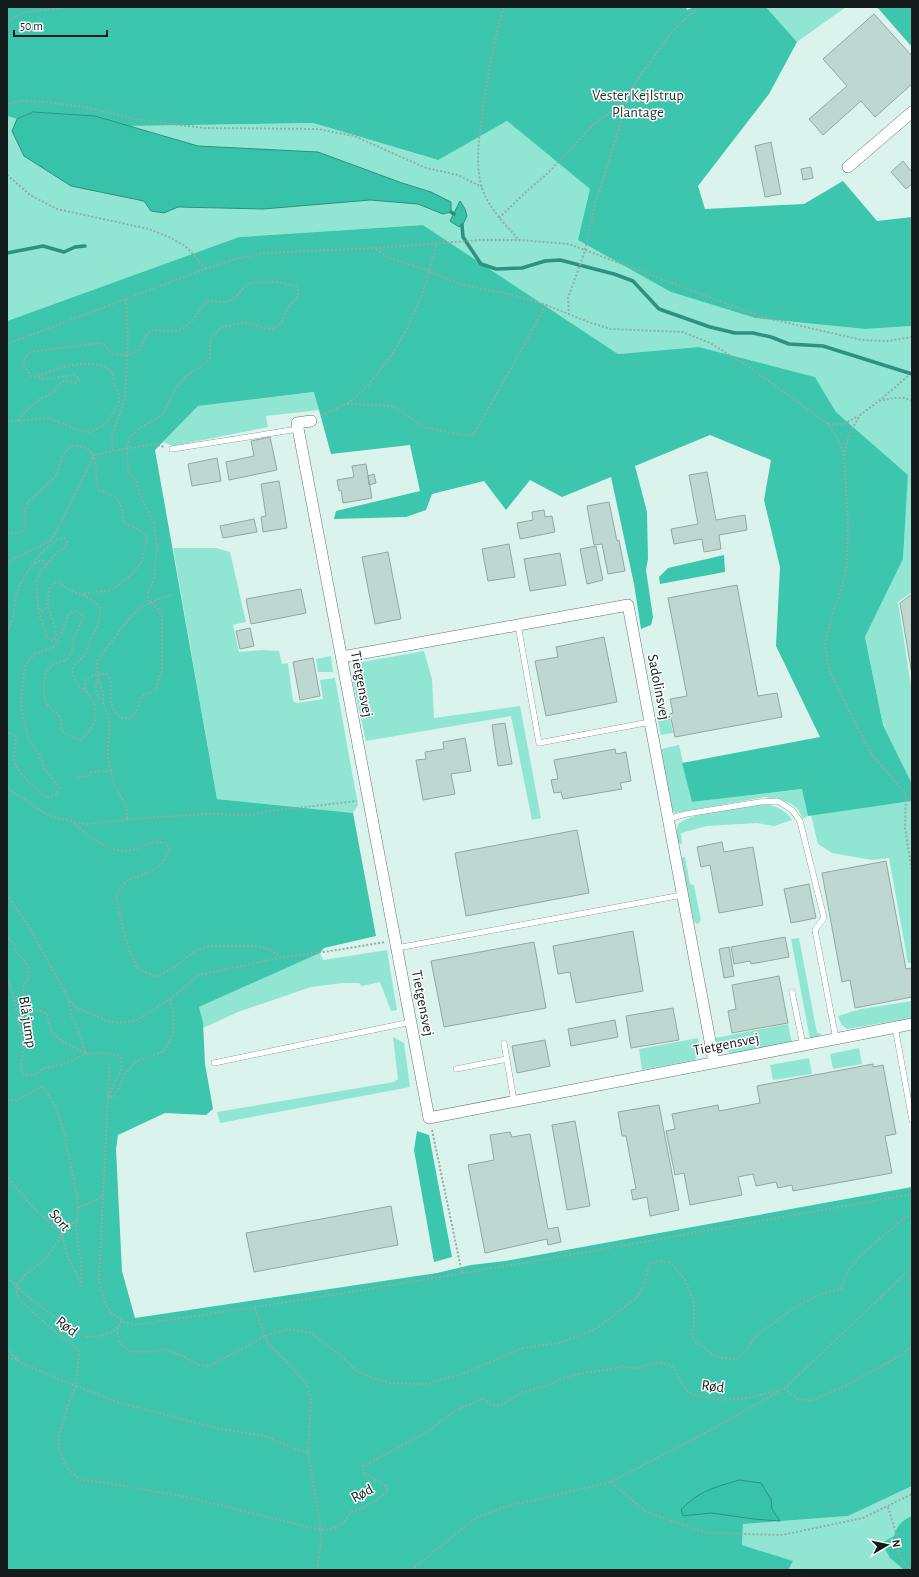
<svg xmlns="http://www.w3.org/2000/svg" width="919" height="1577" viewBox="0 0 919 1577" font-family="'Alegreya Sans',sans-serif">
<rect width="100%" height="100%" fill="#daf4ed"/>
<path fill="#90e6d2" d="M766,7H846L797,42Z
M7,116L17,119L95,116L125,126L313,123L437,160L507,121L590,189L671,292L755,318L865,329L912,326V592L898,602L912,692V784L883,725L865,637L903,559L908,475L836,412L815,377L699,347L618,354L423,225L239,237L7,321Z
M315,392L319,410L266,416L268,427L173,446L163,442L198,406Z
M173,548H216L230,552L246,622L233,625L239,652L262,650L279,651L282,664L288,663L293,701L297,703L323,699L320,680L335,678L358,805L353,813L217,799Z
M424,651L432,679L434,718L520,706L541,818L532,820L511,716L366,741L352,678L362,662Z
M331,656L333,672H318L316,659Z
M669,714L673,733L661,735L657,716Z
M679,745L692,802L803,789L808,816L803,819L798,809L790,803L765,797L675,813L671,809L661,749Z
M912,801V963H908L889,858L872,860L832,853L818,844L811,815Z
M764,804C776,806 786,810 792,820L774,826L757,823L707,826L681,833L682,844L677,843L676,832L678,824C697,810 740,808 764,804Z
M685,857L690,884L694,885L701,920L698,924L694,922L681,858Z
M799,938L817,1033H820L821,1037L810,1039L791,939Z
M387,950L397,1010L391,1011L380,982L362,986L359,983H343L311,987L238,1012L203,1028L199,1007L320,953L323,960Z
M912,1001V1018L847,1029L841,1024L838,1016L861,1009Z
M788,1024L792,1043L735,1054L720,1049L715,1038Z
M393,1037L404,1043L410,1087L220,1123L217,1112L394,1082L398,1079Z
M698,1038C699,1046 700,1052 695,1060L642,1070L639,1049Z
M859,1048L862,1064L833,1069L830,1054Z
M809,1058L812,1074L773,1080L770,1065Z
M912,1486V1516C894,1523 893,1541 890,1558L904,1570H788L792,1561L742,1545L743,1524L848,1516Z"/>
<path fill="#3cc6ad" d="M7,7H686L687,10L694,7H766L797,42L769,94L698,186L705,209L804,204L843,181L877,221L912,217V326L865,329L755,318L671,292L578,240L590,189L507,121L438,160L313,123L125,126L95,116L33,112L17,119L7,116Z
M877,7H912V47Z
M423,225L618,354L699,347L815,377L836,412L908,475L903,559L865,637L883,725L912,784V801L808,816L802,789L692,802L682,763L820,737L776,646L780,567L764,500L771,460L710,435L635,466L647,512L648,559L646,570L653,617L651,625L641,629L634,584L611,477L562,497L530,480L506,510L484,481L432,494L426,510L406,517L334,519L336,511L420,491L410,445L331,454L314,392L198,406L155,450L217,799L353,813L376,936L324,948L320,953L199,1007L203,1023L205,1064L213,1109L206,1115L165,1113L118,1135L116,1149L122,1271L135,1318L437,1273L471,1265L505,1261L912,1187V1486L848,1516L743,1524L742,1545L793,1561L788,1570H7V321L239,237Z
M724,555L725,572L660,584L659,577L668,568Z
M417,1131L429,1135L452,1257L434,1262L414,1150Z
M912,1516V1570H904L890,1558L882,1543L894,1536C897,1526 902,1520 912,1516Z"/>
<path fill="#37c3aa" stroke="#2c917f" d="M33,112L95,116L198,146L318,152L402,183L431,192L451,202V212L443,214L418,204L370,200L263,209L178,207L164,213L151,211L144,201L71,186L24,156L12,131L17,119Z
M460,201L465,209L467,216L463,224L459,227L450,221Z
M739,1480L761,1483L771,1499L772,1509L780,1521L754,1519L711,1513L683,1516L681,1510C698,1491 716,1487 739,1480Z"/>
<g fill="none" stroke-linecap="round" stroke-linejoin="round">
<path stroke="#2c917f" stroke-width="3.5" d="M451,212L454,214
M462,225L463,237L481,264L496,269L522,268L545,261L560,260L614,274L633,281L659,309L710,327L735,333H753L771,337L789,344L823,346L912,374
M7,253L43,246L64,252L75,247L85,246"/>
</g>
<path fill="#bed7d0" stroke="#90a8a1" d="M874,14L912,56V84L875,117L861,101L823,135L809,119L847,86L823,59Z
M771,142L781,194L765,197L755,146Z
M903,161L912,172V184L906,189L891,172Z
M811,167L813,178L803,180L801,169Z
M270,437L277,470L229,480L226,462L254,456L251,441Z
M217,458L221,481L192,486L188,464Z
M366,464L372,498L343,503L341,490L339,491L337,480L354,477L352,466Z
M707,472L716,520L745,515L747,530L719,535L721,549L704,552L702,539L674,544L671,529L698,524L689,475Z
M374,474L376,483L369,485L368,476Z
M279,481L287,528L263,532L261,517L266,516L261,484Z
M609,502L617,541L619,540L625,571L608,574L602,544L594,545L587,506Z
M544,510L545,517L552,516L555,532L520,539L517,523L533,520L532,512Z
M254,519L257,532L223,538L220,526Z
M509,544L515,577L488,581L482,549Z
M596,546L603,580L587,584L580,549Z
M388,552L401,619L375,624L362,557Z
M560,553L566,585L530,591L524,559Z
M737,585L758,696L777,693L782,717L675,737L670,714L673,713L670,699L687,696L668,598Z
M301,589L306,613L251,624L246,599Z
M912,594V675L900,603Z
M250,628L254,646L240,649L236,631Z
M604,637L617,702L546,716L535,661L558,657L556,647Z
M313,658L320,696L300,700L293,662Z
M505,723L512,764L498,766L492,725Z
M465,738L471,771L451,774L455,794L423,800L416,760L426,759L425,752L444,749L443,742Z
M615,749L616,754L626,752L631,781L620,783L622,789L563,799L561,792L554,793L551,780L558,779L554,760Z
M577,830L589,893L466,916L455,853Z
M722,842L724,852L753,847L763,905L719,913L710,865L701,867L697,847Z
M886,861L906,969L912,968V997L855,1008L850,980L842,982L822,873Z
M809,884L816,918L791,923L784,889Z
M633,931L643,991L576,1003L570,972L558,974L553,946Z
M785,937L789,957L751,964L750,961L734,964L731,947Z
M534,942L546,1008L444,1027L431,961Z
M729,947L734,976L724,978L719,949Z
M779,976L788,1023L732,1033L728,1011L736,1009L732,985Z
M673,1008L679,1040L631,1048L626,1016Z
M615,1020L618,1037L571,1046L568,1029Z
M545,1040L550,1066L517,1073L512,1046Z
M873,1064V1067L883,1065L896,1134L885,1136L892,1173L793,1191L792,1185L778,1188L776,1182L756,1186L753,1174L738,1177L742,1195L690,1205L684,1173L675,1175L666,1131L675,1129L672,1114L718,1105L719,1111L760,1103L757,1086Z
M659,1105L679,1210L650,1216L647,1197L633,1200L631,1190L636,1189L626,1136H622L618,1112Z
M575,1121L590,1206L567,1210L552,1125Z
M510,1132L512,1137L530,1134L548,1229L558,1227L561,1242L548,1245L547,1239L485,1253L468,1165L494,1160L490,1135Z
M391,1206L398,1245L254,1272L246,1233Z"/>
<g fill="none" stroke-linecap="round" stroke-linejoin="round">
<defs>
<path id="service" d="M172,449L298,429
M518,625L539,743L650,722
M668,819L686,814L760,802L778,801L792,810L800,821L824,918L815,930L836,1039
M397,948L682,895
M792,992L803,1045
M895,1027L912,1120
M504,1043L514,1101
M214,1063L411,1022
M456,1069L507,1059"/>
<path id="minor" d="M848,167L912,112
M311,421L297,423L429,1118L912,1024
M342,657L628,605L714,1062"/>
</defs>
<use href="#service" stroke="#5e756f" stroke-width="6"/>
<use href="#minor" stroke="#5e756f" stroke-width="12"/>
<path stroke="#96aaa5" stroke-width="2" stroke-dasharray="2 2" stroke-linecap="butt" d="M504,7C494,39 489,70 484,103C480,130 474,161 482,188C489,209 505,224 519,240
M7,22L22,13L69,7
M7,105L14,102L23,101L49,102L95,109L134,119L203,128L318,129L354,136L426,168L458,175L482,187
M7,175L30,195L57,209L149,229L169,237L185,246L196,257L205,269
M499,218L527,191L548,173L594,124L627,100
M376,249L387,257L429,271L459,284L513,295L546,305L591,323L611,329L683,332L710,343L751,368L828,424L837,438L844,453
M126,299L128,338L125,399L112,435L113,451L155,444L164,447
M569,315L568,298L585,251L595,205L628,99L637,80L673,30L699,7
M7,344L205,269L236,259L264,253L376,248L480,240H519L569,244L762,317L862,340L887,341L912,337
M879,401L908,376
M912,401L905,398H894L879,401L860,415L849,435L844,455L848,525L847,564L842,588L832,615L825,645L829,670L851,715L873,756L906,794L905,828L912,871
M347,404L381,405L395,407L423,427L462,435H471L476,431L546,305
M321,415C328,412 344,406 349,402C380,378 402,342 417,306C426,287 431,265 436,244
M18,420L26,411L40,399L54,392L59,384L64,381L76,383L79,380L77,376L75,375L45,379L31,376L24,366L25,357L31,352L99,343L106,346L112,354C123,356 129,355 139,351C152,316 157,337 179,330C191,326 198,312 205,303C208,302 211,301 214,301C220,301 223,304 229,301C237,298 240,290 247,285C256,279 289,282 298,288C300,297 294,300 289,306C284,312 285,320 279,325C269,334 258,324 246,323C238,323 229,326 221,327L210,341V358L206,363L185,377L176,388L162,415L140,428L130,437L127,449L128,472L136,481L140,494L154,524L157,547L154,580L148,592V598L151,602L158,609L162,618V668L155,691L144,695L141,698L137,710L130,719L122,718C102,704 118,690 107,674H97L85,680V687L88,694
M7,422L49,418L76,429L90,432L103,426L113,414L119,401V395L114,382L112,372C93,355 58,368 38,376
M828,424H844L858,416
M7,532L13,534L22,532L25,528V511L28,502L56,476L63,455L71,446C103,444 92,467 99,490L116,497L122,508L124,524L134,527L148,537L142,561L132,574L112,590L82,594
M7,562L50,541L61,523L94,455L113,451
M35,564L41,560L44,561L45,566
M39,608L42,611L48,606
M7,633C9,628 11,624 13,619C15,609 14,597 18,589C25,574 48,538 65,538L67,542L66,547L57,552L41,571L36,581L39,615L42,620L47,637L50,640H54L56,637C55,615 42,609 51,585L59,582C63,585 67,589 72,591C81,596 92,596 98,606C105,618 92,635 88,646C87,649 87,652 85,655C81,660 72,664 73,671C73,683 81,686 87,693C102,710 96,728 80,740C72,737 66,736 61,728C63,709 48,712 45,699C43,691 44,682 45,674L53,664L67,660L72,652L73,639L83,619L81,613L75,611L69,613L58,641L53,647L35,654L30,658L25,666L21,698L22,712L28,738L39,755L46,771L58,786L59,789L56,795L51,797H45C37,789 16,772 14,761C12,753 18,745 15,736L11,733L7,734
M98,678C94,687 96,695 102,701
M7,759L8,762L7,770
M77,776L79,777L89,776L91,772L111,771
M7,788L49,816L86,824L143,818L208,814L250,815L270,811L357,801
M127,819V808L114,784L108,758L109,721L103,702V692L98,678L97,661L123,626L137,610L151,602L173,594
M73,823C90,836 108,854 131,850C146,847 148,840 165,843L170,850L162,864L152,871L126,881L116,896C119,911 128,957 138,968C142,971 150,974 155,977L175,967L196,950L211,946H255L269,949L281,957
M7,894L31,930L69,1000L76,1007L107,1021L119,1023L137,1020L170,999L199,975L279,958L337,950L385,942
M7,934L10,940L14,944L16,952L25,961L28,968L29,977L23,987L25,1004L32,1010L42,1011L47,1014C51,1042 65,1041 86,1054
M7,977L13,993L24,1049L21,1065V1071L25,1076L36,1074L44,1068L61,1065L86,1054L100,1053L117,1055L121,1058L122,1064L120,1072L108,1097L99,1279C105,1304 106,1316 133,1325C394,1288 653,1240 912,1194
M69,1001L71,1016L75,1022L86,1053
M109,1067L108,1097L115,1096L126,1073L137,1061L164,1051L172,1037L174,1016L170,999
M7,1099C18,1104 31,1092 40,1087L44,1088L56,1108L64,1132L76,1191L78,1208L76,1230L78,1247L81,1259L82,1287
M432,1130L462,1273
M7,1174L12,1183L32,1206L62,1235L67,1255L82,1286
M78,1208L102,1197
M77,1219L62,1235L44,1261L27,1273L16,1286L18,1299L52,1329L79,1350L76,1386L70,1399L58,1437L60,1453L67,1468L80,1480L107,1483L182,1496L320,1530C336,1529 343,1526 351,1512C366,1508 377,1500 388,1491L386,1486L364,1473L363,1466L424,1434L455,1411L484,1398L490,1404L496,1406L505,1403L522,1392L546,1386L564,1378L578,1374L613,1369L623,1366C633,1372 644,1365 655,1363C660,1362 665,1364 671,1366C679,1374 681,1388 692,1394L720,1400L729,1399H743L784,1389L798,1399L811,1401L845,1386L902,1355L912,1345
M7,1277L26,1295L74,1332L88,1337L101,1336L113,1332L119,1324
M255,1308L267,1342L290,1365L307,1385L311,1400L308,1453L320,1521L321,1542L317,1570
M121,1321L117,1332L119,1343L130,1351L145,1352L167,1350L185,1357L199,1365L210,1366L265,1336L288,1329L311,1333L339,1354L357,1371L373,1378L390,1383L427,1384L462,1374L523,1348L559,1343L596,1329L637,1297L643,1288L650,1263L659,1261L671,1263L685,1280L694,1302V1323L692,1335L696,1342L718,1358L737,1359L748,1348L756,1336L798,1305L825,1293L841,1289L848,1271L859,1257L904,1218L912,1215
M7,1348L19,1362L56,1378L120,1403L216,1428L265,1436L285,1445L308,1453
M7,1358L17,1359
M784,1389L912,1267
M611,1482L646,1512L708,1533L782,1535L863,1518L912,1494
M888,1507L897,1536L899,1556L911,1570
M411,1570L477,1517L505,1507L611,1482L720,1425L780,1391"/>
<use href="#service" stroke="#fff" stroke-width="5.5"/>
<use href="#minor" stroke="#fff" stroke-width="11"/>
</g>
<g text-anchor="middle" stroke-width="3" stroke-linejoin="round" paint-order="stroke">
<g font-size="15" fill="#1e3530" stroke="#fff">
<text x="638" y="100">Vester Kejlstrup<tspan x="638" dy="17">Plantage</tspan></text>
</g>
<g font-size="15" fill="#131c1a" stroke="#fff">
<text transform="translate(362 684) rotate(79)" y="5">Tietgensvej</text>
<text transform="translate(659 687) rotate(79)" y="5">Sadolinsvej</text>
<text transform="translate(423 1003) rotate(79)" y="5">Tietgensvej</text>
<text transform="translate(28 1022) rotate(81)" y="5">Blå jump</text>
<text transform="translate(726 1044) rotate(-11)" y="5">Tietgensvej</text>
<text transform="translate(60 1220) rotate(50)" y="5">Sort</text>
<text transform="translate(67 1326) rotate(38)" y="5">Rød</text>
<text transform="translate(713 1386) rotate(7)" y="5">Rød</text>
<text transform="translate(362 1493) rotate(-28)" y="5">Rød</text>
</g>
</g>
<rect width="919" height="1577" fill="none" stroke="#131c1a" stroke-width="16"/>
<g transform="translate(887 1545) rotate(81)" stroke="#ffffff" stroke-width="3" paint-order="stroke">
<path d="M0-3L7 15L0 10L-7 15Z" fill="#131c1a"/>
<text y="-6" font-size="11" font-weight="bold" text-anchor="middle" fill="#131c1a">N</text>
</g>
<path d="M14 30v6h93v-6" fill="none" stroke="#131c1a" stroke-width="2"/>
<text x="20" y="30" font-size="12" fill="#131c1a" stroke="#ffffff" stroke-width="3" paint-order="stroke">50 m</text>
</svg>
